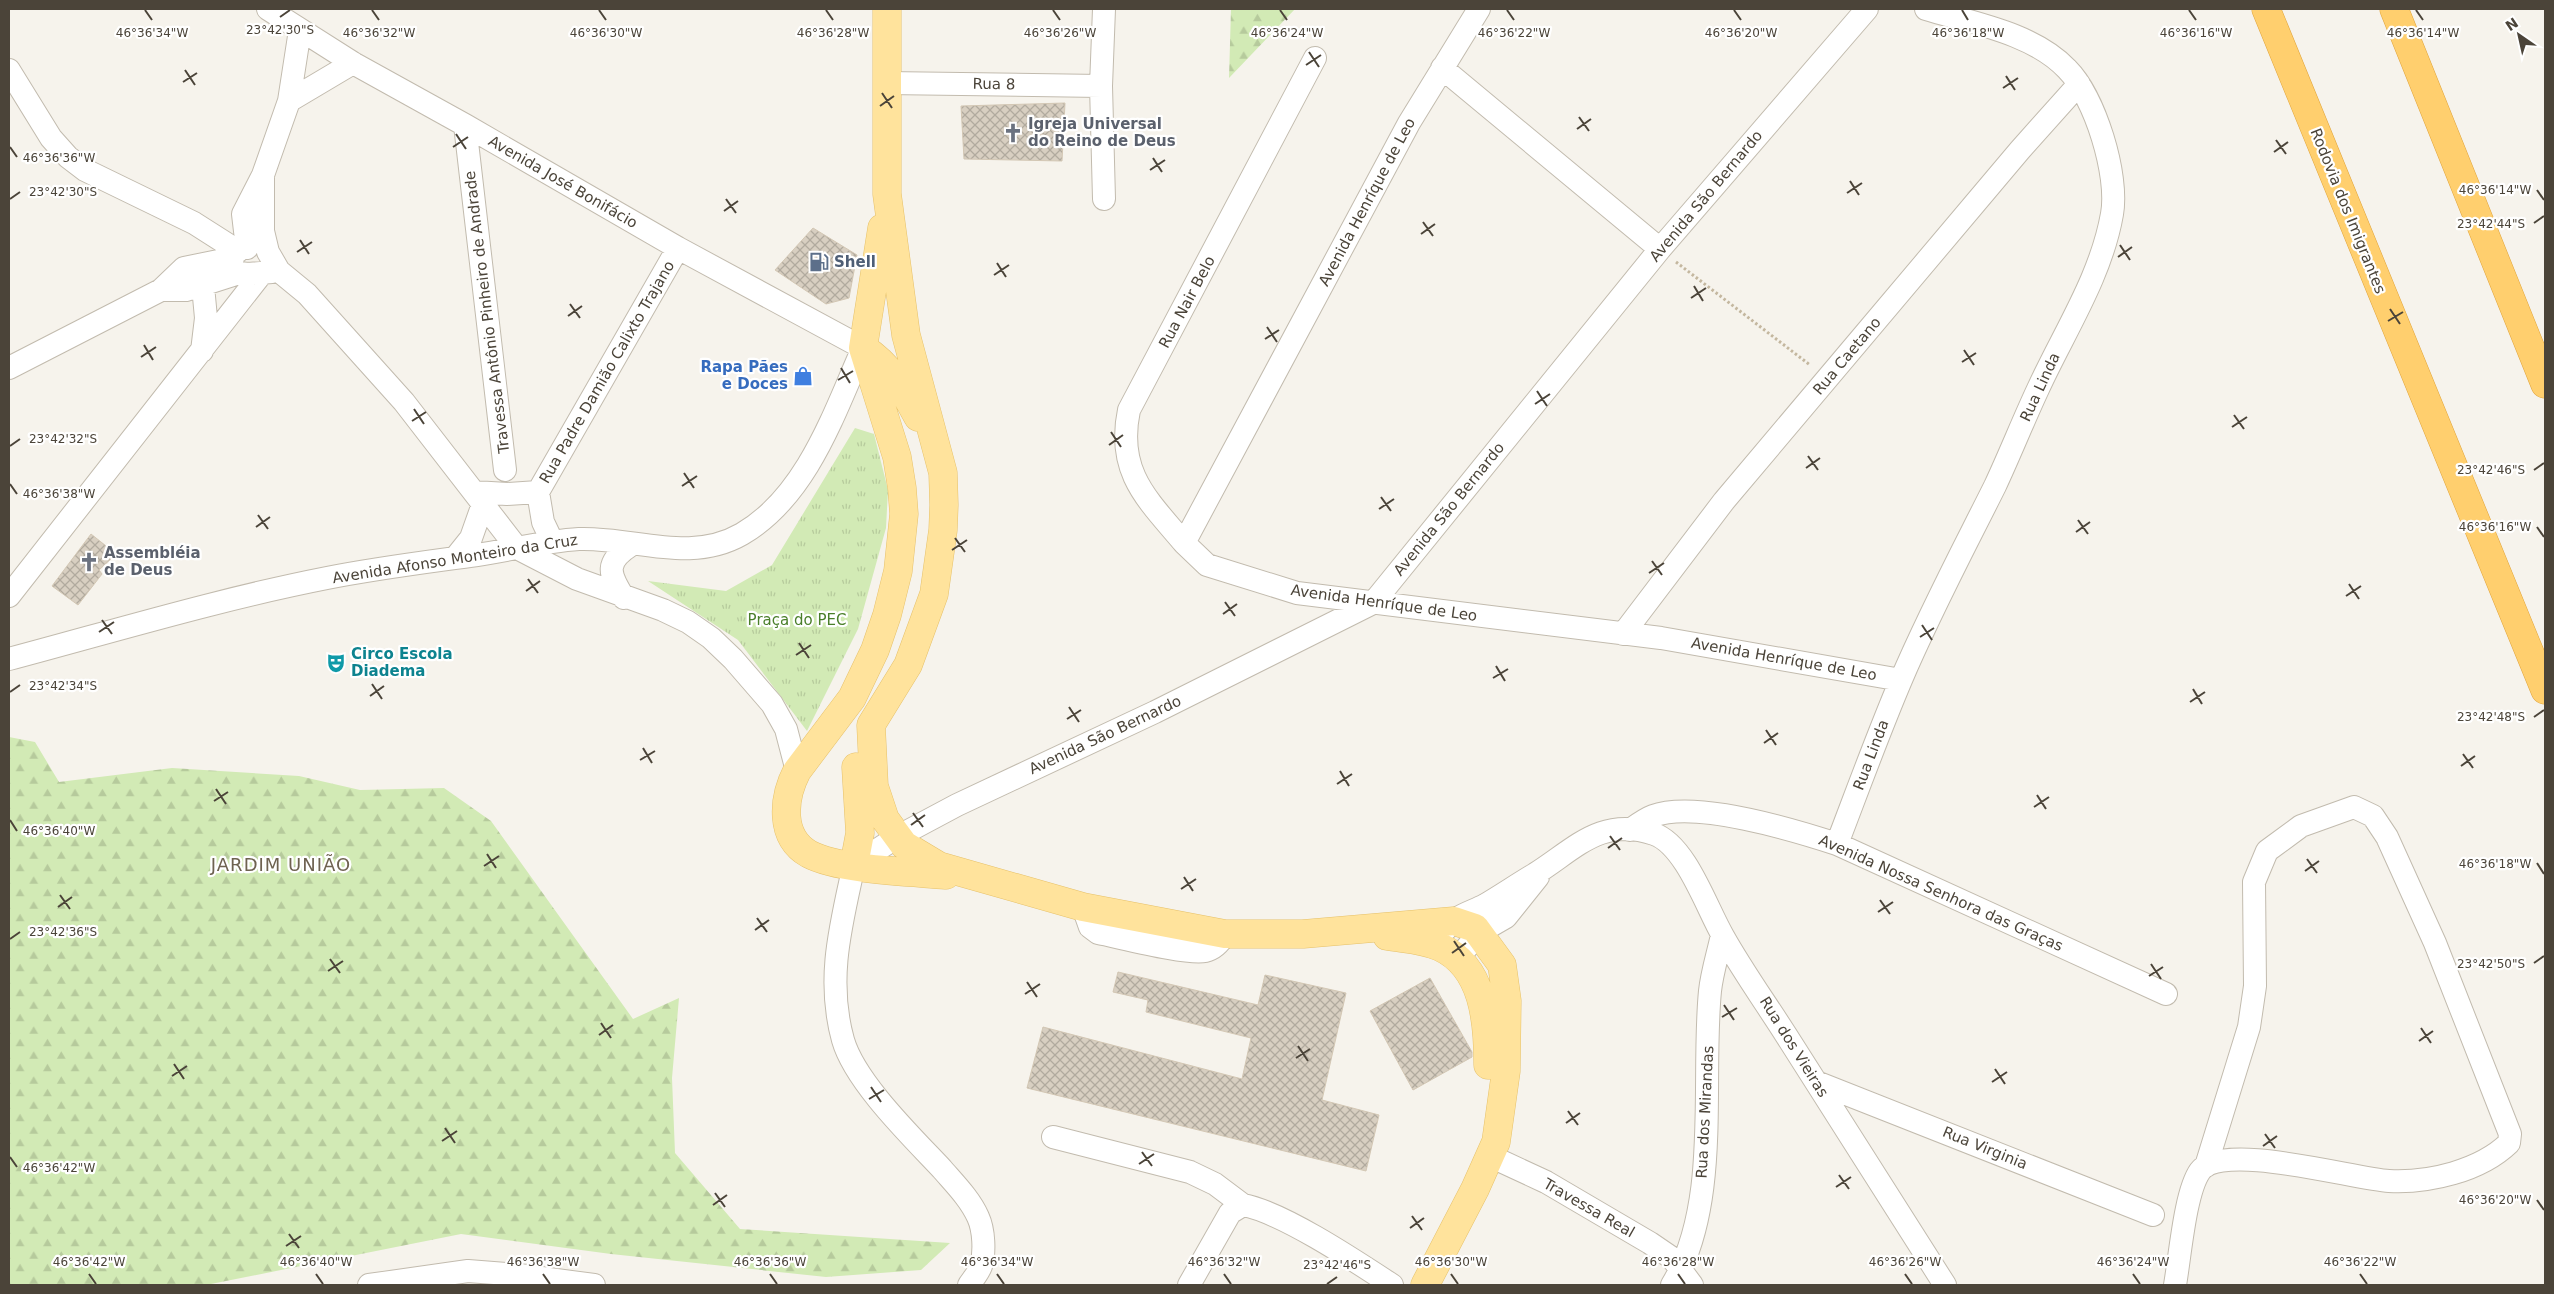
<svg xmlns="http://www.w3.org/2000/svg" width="2554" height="1294" viewBox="0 0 2554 1294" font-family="'DejaVu Sans',sans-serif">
<defs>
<pattern id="forest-firs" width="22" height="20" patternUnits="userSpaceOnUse" patternTransform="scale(1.25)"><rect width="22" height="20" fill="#d2eab5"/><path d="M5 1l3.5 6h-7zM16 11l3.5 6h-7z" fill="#b6ca9c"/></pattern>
<pattern id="park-tufts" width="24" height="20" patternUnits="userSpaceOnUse" patternTransform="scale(1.25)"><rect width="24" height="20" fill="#d2eab5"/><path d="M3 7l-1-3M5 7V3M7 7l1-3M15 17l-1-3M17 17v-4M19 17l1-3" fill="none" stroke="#b6ca9c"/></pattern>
<pattern id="building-cross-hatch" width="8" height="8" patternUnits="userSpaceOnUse" patternTransform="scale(1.25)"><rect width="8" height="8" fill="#d8cfc1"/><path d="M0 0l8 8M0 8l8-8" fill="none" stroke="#b1aa9e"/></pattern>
</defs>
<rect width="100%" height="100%" fill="#f6f3ec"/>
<path fill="url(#forest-firs)" d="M1231,9H1295L1229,78Z
M9,737L35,742L59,782L172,768L299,776L360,790L444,788L491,821L633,1019L679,998L672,1078L675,1153L740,1229L950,1243L921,1270L826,1277L611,1254L461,1234L206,1285H9Z"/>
<path fill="url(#park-tufts)" d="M855,428L874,434L888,490L886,528L858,629L807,731L738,640L648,581L726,591L772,565Z"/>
<path fill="url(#building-cross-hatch)" stroke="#d3c7b4" d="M1065,103L1062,161L964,159L961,106Z
M813,228L857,255L849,298L826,304L775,270Z
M91,534L116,554L99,570L102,574L78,605L52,586Z
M1118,972L1258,1005L1265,975L1346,993L1322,1100L1379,1115L1366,1171L1027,1088L1043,1027L1242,1079L1251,1038L1146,1012L1148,1000L1113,992Z
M1430,978L1472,1052V1057L1413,1090L1370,1011Z"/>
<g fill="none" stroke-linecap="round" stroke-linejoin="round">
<defs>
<path id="minor" d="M1104,9L1101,86L1104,199
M1479,9L1409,123L1184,543L1207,565L1297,593L1661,638L1901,680
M1442,68L1660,249
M9,70L51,138L68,157L85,170L194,223L238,251
M886,83L1101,86
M289,101L353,63
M465,125L505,470
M263,175V231L268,252L279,271L307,294L404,402L517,548L577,579L663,610L688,622L711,638L733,659L772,704L786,729L797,771
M247,248L243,214L263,175L289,101L300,30
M161,290H186L239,273L248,274L272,272
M202,351L206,318L203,286
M9,368L161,290L184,268L233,258
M474,492L507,494L538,492L678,248
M538,492L543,522L552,541
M1184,543C1147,499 1116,472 1129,410L1315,58
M455,558L471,538L483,504
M9,596L262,273
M624,598C608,573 605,562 631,545
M1623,634L1724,501L2020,150L2079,84
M9,659C114,631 220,599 327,578C377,568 427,562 477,555C511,550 545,541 579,539C634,537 690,564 742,534C807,496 834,413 863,348L678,248L465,125L353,63L268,9
M1630,830C1637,825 1645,819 1653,816C1695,800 1794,830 1837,844L2166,994
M1837,844C1858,789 1878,734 1901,680C1929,614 1963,550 1995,486C2010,454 2023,421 2038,389C2064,332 2101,277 2112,214C2119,175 2095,97 2067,69C2033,33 1972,23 1926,9
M1083,907L1090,927L1098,933C1119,937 1188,955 1205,951C1214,949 1220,943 1225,934
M1446,929C1454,916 1472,912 1485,905C1502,895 1518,884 1535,874C1575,849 1601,816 1654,834C1686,845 1707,909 1723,936C1742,970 1765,1002 1786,1035C1839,1118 1892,1202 1945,1285
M1458,958L1480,932L1506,917L1538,877
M1816,1082L2153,1215
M1053,1137L1190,1172L1215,1184L1243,1205
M1490,1156L1546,1182L1650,1243L1672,1258L1692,1285
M369,1285L468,1271L519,1275L594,1285
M969,1285C973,1279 979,1272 981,1266C985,1252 984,1230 978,1217C970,1199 955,1184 942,1169C912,1137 855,1082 843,1040C826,979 841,925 854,865L897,837L957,805L1155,712L1373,603L1660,249L1867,9
M1189,1285L1230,1213L1243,1205C1282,1212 1357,1262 1392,1285
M1672,1285C1721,1203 1701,1083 1710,991C1712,972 1718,954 1722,935
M2175,1285C2180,1257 2185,1192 2200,1171C2222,1141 2354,1179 2389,1181C2429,1183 2480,1171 2509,1143L2510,1134L2435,943L2387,837L2373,816L2354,807L2301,826L2267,851L2254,882L2255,986L2249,1027L2206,1166"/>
<path id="major" d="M887,9V194L906,335L943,473L944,505L943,530L934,594L908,665L871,725L874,786L885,819L904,845L939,866L1083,907L1225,934H1303L1454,921L1475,928L1502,965L1507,1001L1506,1071L1496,1142L1475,1189L1425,1285
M882,228L863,348L897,457L902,488L904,514L898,571L887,615L875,650L852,698L797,771C783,798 779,837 809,854C839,870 911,872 946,875
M863,348C890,365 903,389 918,417
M854,865L860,833L856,767
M1387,936C1405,939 1423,939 1440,947C1484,967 1488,1022 1488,1065"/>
<path id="highway" d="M2266,9L2545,690
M2394,9L2545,384"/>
</defs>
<use href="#minor" stroke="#c2bbae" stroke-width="24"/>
<use href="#major" stroke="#e6c16a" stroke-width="29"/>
<use href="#highway" stroke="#e0a43c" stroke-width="29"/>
<path stroke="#c4b79f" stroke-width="3" stroke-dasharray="2.5 2.5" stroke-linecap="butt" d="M1676,262L1810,365"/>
<use href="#minor" stroke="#fff" stroke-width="22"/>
<use href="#major" stroke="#ffe39c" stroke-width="28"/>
<use href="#highway" stroke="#ffcf6e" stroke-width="28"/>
</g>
<path fill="none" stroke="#4b4439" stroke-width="2" d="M145,10L152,20M372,10L379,20M599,10L606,20M826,10L833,20M1053,10L1060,20M1280,10L1287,20M1507,10L1514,20M1734,10L1741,20M1962,10L1968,20M2189,10L2196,20M2416,10L2423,20M280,17L290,10M1309,52L1319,67M1306,65L1321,55M185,70L195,85M2006,76L2015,90M183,82L197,73M2003,88L2018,78M882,93L892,108M880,106L894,96M1579,117L1589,131M1577,129L1591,119M456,134L466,149M2276,140L2286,154M10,147L17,157M453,147L468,137M2274,152L2288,142M1153,158L1162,172M1150,170L1165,160M1850,181L1859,195M2537,190L2544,200M1847,193L1862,183M10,199L20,192M726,199L736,213M724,211L738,201M1423,222L1433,236M2534,223L2544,216M1421,234L1435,224M300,240L309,254M2120,245L2130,260M297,252L312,242M2118,257L2132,247M997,263L1006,277M994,275L1009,265M1694,286L1703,301M1691,298L1706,288M570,304L580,318M2390,309L2400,324M568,316L582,306M2388,321L2403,312M1267,327L1277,342M1265,339L1279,330M144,345L153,360M1964,350L1974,365M141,357L156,347M1962,362L1976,353M841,368L850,383M838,380L853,371M1537,391L1547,406M1535,404L1550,394M414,409L424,424M2234,415L2244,429M412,421L426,412M2232,427L2247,417M1111,432L1121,447M1109,445L1123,435M10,446L20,439M1808,456L1818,470M1806,468L1820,458M2534,470L2544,463M684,473L694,488M10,484L17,494M682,486L697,476M1381,497L1391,511M1379,509L1394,499M258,515L268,529M2078,520L2088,534M256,527L270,517M2537,527L2544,537M2076,532L2090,522M955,538L965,552M952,550L967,540M1652,561L1662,575M1649,573L1664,563M528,579L538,593M2349,584L2359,599M526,591L540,581M2346,596L2361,586M1225,602L1235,616M1223,614L1237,604M102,620L112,634M1922,625L1932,640M99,632L114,622M1920,637L1934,628M799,643L809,658M796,655L811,645M1496,666L1505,681M1493,678L1508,669M372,684L382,699M2193,689L2202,704M10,692L20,685M370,696L384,686M2190,702L2205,692M1069,707L1079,722M2534,717L2544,710M1067,719L1081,710M1766,730L1776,745M1764,743L1778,733M643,748L652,763M2463,754L2473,768M640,760L655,751M2461,766L2475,756M1340,771L1349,786M1337,784L1352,774M216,789L226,804M2037,795L2046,809M214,801L228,792M2034,807L2049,797M913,813L923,827M10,820L17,831M911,825L925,815M1610,836L1620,850M1608,848L1622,838M487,854L496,868M2307,859L2317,873M2537,863L2544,874M484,866L499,856M2305,871L2319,861M1184,877L1193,891M1181,889L1196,879M60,895L70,909M1880,900L1890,914M58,907L72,897M1878,912L1893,902M757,918L767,932M755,930L769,920M10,939L20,932M1454,941L1464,956M1452,953L1466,943M330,959L340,973M2534,963L2544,956M2151,964L2161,979M328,971L343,961M2149,976L2163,967M1027,982L1037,997M1025,994L1040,984M1724,1005L1734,1020M1722,1017L1737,1008M601,1023L611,1038M2421,1028L2431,1043M599,1035L613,1025M2419,1041L2433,1031M1298,1046L1308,1061M1296,1058L1310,1049M174,1064L184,1079M1995,1069L2005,1084M172,1076L187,1066M1992,1082L2007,1072M871,1087L881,1102M869,1099L884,1090M1568,1111L1578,1125M1566,1123L1580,1113M445,1128L455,1143M2265,1134L2275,1148M442,1141L457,1131M2263,1146L2277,1136M1142,1152L1152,1166M10,1157L17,1167M1139,1164L1154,1154M1839,1175L1849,1189M1836,1187L1851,1177M715,1193L725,1207M2537,1200L2544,1210M713,1205L727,1195M1412,1216L1422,1230M1410,1228L1424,1218M289,1234L299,1248M286,1246L301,1236M89,1274L96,1284M316,1274L323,1284M543,1274L550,1284M770,1274L777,1284M997,1274L1004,1284M1224,1274L1231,1284M1451,1274L1458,1284M1678,1274L1685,1284M1905,1274L1912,1284M2133,1274L2140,1284M2360,1274L2367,1284M1327,1284L1337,1277"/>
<defs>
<symbol id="church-bare" viewBox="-9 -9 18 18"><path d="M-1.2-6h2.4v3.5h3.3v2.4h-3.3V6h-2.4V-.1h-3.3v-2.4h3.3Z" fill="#6b7280" stroke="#fff" stroke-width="2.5" paint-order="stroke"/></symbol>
<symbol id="fuel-bare" viewBox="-9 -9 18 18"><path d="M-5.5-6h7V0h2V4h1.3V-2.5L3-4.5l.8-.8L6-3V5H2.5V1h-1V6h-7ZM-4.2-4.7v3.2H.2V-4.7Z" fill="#5c6f8a" stroke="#fff" stroke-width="2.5" paint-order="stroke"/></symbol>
<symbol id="shop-bare" viewBox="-9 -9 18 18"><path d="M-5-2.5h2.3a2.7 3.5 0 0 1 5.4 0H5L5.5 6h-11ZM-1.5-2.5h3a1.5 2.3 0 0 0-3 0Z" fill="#3f7fe0" stroke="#fff" stroke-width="2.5" paint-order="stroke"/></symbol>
<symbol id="theatre-bare" viewBox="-9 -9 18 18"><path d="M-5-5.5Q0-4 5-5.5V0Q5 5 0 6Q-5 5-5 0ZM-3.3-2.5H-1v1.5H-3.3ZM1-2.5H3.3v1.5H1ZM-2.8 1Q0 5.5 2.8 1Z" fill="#0f9aa8" stroke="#fff" stroke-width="2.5" paint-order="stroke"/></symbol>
</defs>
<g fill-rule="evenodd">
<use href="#church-bare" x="999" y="119" width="28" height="28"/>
<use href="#fuel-bare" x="805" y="248" width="28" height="28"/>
<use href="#shop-bare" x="789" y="362" width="28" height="28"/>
<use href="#church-bare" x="75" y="548" width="28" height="28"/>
<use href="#theatre-bare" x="322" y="649" width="28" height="28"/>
</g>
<g text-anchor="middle" stroke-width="4.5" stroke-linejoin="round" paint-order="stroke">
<g font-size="15" fill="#4b4439" stroke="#fff">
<text transform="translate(994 84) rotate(1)" y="5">Rua 8</text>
<text transform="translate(563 182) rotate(30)" y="5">Avenida José Bonifácio</text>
<text transform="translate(1706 196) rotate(-50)" y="5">Avenida São Bernardo</text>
<text transform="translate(1367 202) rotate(-62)" y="5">Avenida Henríque de Leo</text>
<text transform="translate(2348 211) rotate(68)" y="5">Rodovia dos Imigrantes</text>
<text transform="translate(1187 302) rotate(-62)" y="5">Rua Nair Belo</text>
<text transform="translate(487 312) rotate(-97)" y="5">Travessa Antônio Pinheiro de Andrade</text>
<text transform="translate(1847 356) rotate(-50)" y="5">Rua Caetano</text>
<text transform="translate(607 372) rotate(-60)" y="5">Rua Padre Damião Calixto Trajano</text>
<text transform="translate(2040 387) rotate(-65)" y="5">Rua Linda</text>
<text transform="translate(1449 509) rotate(-51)" y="5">Avenida São Bernardo</text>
<text transform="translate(455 559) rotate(-9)" y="5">Avenida Afonso Monteiro da Cruz</text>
<text transform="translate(1384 603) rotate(8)" y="5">Avenida Henríque de Leo</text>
<text transform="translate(1784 659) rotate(10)" y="5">Avenida Henríque de Leo</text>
<text transform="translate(1105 735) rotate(-25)" y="5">Avenida São Bernardo</text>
<text transform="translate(1871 755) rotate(-69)" y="5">Rua Linda</text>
<text transform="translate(1941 893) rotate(24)" y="5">Avenida Nossa Senhora das Graças</text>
<text transform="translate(1794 1047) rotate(58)" y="5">Rua dos Vieiras</text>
<text transform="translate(1705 1112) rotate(-87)" y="5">Rua dos Mirandas</text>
<text transform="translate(1985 1148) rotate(22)" y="5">Rua Virginia</text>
<text transform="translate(1589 1208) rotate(30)" y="5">Travessa Real</text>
</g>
<g font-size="15" font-weight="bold" fill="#5b616d" stroke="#fff" text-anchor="start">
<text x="1028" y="129">Igreja Universal<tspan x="1028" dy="17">do Reino de Deus</tspan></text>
<text x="104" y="558">Assembléia<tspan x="104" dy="17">de Deus</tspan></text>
</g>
<g font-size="15" font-weight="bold" fill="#4e5e75" stroke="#fff" text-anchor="start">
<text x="834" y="267">Shell</text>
</g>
<g font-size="15" font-weight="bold" fill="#366cbe" stroke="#fff" text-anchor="end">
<text x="788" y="372">Rapa Pães<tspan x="788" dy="17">e Doces</tspan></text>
</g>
<g font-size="15" fill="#4a7f2a" stroke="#fff">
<text x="797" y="625">Praça do PEC</text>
</g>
<g font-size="15" font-weight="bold" fill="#0d838f" stroke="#fff" text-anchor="start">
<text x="351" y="659">Circo Escola<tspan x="351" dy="17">Diadema</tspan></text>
</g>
<g font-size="18" letter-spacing="1" fill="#6e6250" stroke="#fff">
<text x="281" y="871">JARDIM UNIÃO</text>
</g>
</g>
<g font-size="12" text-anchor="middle" fill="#4b4439" stroke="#fff" stroke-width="4.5" stroke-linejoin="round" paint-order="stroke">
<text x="280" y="34">23°42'30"S</text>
<text x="152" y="37">46°36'34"W</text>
<text x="379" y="37">46°36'32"W</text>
<text x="606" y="37">46°36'30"W</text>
<text x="833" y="37">46°36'28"W</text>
<text x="1060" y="37">46°36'26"W</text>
<text x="1287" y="37">46°36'24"W</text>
<text x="1514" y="37">46°36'22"W</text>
<text x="1741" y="37">46°36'20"W</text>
<text x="1968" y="37">46°36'18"W</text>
<text x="2196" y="37">46°36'16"W</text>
<text x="2423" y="37">46°36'14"W</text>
<text x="59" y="162">46°36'36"W</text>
<text x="2495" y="194">46°36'14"W</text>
<text x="63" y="196">23°42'30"S</text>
<text x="2491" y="228">23°42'44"S</text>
<text x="63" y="443">23°42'32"S</text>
<text x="2491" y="474">23°42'46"S</text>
<text x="59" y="498">46°36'38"W</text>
<text x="2495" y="531">46°36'16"W</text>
<text x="63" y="690">23°42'34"S</text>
<text x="2491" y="721">23°42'48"S</text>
<text x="59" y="835">46°36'40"W</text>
<text x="2495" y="868">46°36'18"W</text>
<text x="63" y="936">23°42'36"S</text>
<text x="2491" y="968">23°42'50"S</text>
<text x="59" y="1172">46°36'42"W</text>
<text x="2495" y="1204">46°36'20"W</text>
<text x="89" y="1266">46°36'42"W</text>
<text x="316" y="1266">46°36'40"W</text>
<text x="543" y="1266">46°36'38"W</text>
<text x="770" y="1266">46°36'36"W</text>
<text x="997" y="1266">46°36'34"W</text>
<text x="1224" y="1266">46°36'32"W</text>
<text x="1451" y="1266">46°36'30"W</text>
<text x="1678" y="1266">46°36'28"W</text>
<text x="1905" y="1266">46°36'26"W</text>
<text x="2133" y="1266">46°36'24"W</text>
<text x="2360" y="1266">46°36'22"W</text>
<text x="1337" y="1269">23°42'46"S</text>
</g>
<rect width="2554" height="1294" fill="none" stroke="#4b4439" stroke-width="20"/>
<g transform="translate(2519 35) rotate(326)" stroke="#ffffff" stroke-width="4" paint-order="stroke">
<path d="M0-4L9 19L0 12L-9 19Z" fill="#4b4439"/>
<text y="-8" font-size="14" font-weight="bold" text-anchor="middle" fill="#4b4439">N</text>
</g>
</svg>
